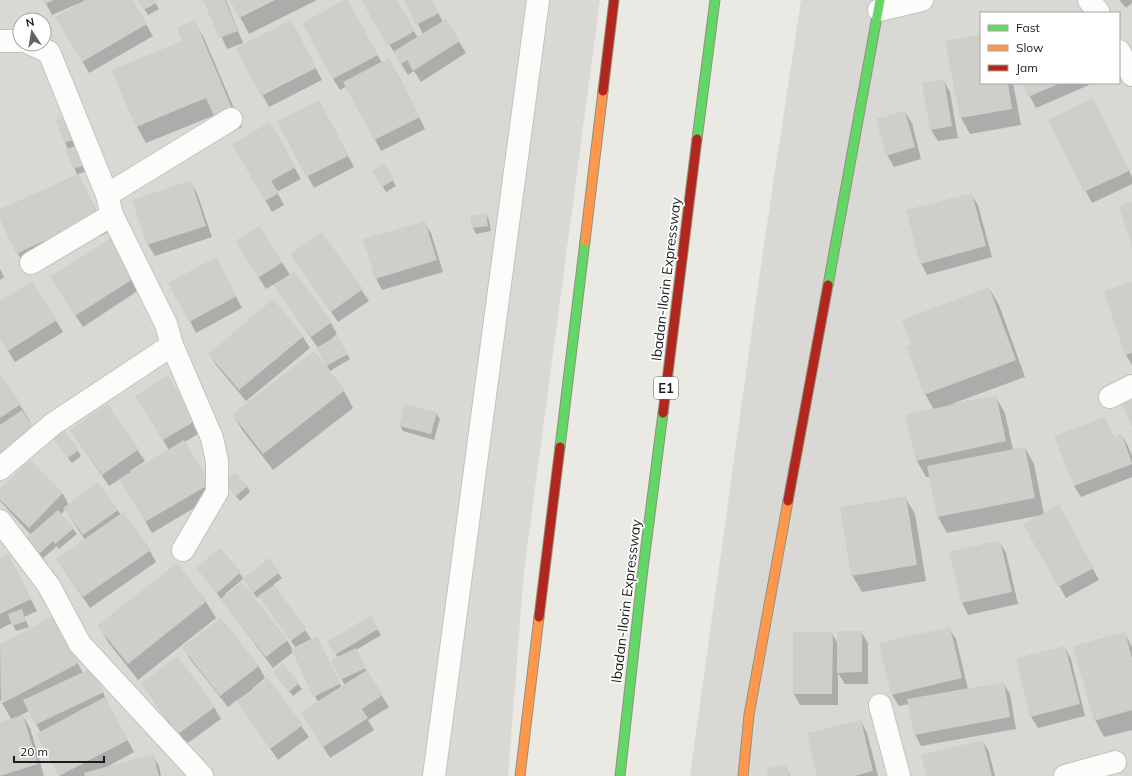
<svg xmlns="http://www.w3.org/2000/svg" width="1132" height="776" viewBox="0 0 1132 776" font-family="Mulish,sans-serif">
<rect width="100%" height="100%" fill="#eae9e3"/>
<path fill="#d9d8d5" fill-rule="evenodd" d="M0,0H600L524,571L508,776H0ZM20,20H44V44H20Z
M801,0H1132V776H690L762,258ZM981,13H1119V83H981Z"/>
<path fill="#0003" fill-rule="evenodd" d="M44,0H132L153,36L89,73L57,18L78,5L77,4L52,15Z
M139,0H154L159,9L148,15Z
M205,0H226L243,43L227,49Z
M231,0H317L249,34Z
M346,0L382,63L396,71L425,129L381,151L347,86L340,90L333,79Z
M362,0H396L418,38L423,34L405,0H432L443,22L446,20L466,53L421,82L414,71L408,75Z
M1119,0H1132V3L1126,8Z
M194,21L204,38L242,127L225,135L215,115L146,143L137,127Z
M297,32L322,80L269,107L237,49Z
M981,35V83H1013L1021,125L970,134L961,118Z
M944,81L950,92L958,138L938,141L931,130Z
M1023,83H1088L1089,85L1036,108Z
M1099,111L1132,177V184L1092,203L1050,121Z
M325,112L354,167L314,188L279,122Z
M905,112L912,123L921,159L894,167L887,155Z
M71,116L91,170L78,174L107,233L26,270L0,217V210L77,175L65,142Z
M269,124L301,179L277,192L284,205L272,212L233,144Z
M383,165L396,186L386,192L373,171Z
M190,182L197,193L212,237L155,256L148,245L133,201Z
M971,194L978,205L992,257L927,275L921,263Z
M486,214L489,220L491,231L476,234L473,228L471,217Z
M424,222L431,233L443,272L382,290L376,278Z
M259,227L290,275L266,289L243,253Z
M322,233L369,301L338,322L291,254Z
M0,269L4,277L0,280Z
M222,270L242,308L196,333L190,321Z
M139,275L145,286L83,327L58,289Z
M32,282L63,332L15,362L0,338V302Z
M1132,283V365L1126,355L1105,292Z
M275,286L331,323L337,334L331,339L337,337L350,359L330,371L317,348H318Z
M989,288L999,305L1025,377L949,405L995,396L1005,413L1013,450L1025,448L1034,464L1044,514L1065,518L1099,580L1066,598L1025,525L1042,515L947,533L938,517L930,477H926L917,461L907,416L934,410L925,394L912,345Z
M273,301L303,337L310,348L246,401L216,365L209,354Z
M314,352L344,391L353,408L273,470L243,431L233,415Z
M0,374L30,421L0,474Z
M107,405L145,461L130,471L131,473L169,450L143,407L195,421L201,432L185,442L216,495L152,533L120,479L109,486L71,431Z
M436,413L440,419L434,440L403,431L400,426Z
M1104,418L1114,438L1122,435L1128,446L1132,456V477L1081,497L1074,486Z
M56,442L78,451L81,456L72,463Z
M30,461L63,494L69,505L117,510L150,551L156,562L90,608L57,560L85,540L65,510L61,514L77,534L59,549L57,546L42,559L29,545L31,535L0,501V491Z
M225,483L247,486L250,492L240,501Z
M905,497L915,514L926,581L862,592L852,575Z
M1000,542L1006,553L1018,604L968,615L962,603L950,553Z
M220,549L244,579L268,560L282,578L273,585L312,640L317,638L342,688L345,686L332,661L338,658L328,642L370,617L381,635L356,650L368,674L389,707L368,720L374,730L330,758L309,724L318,702L293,652L273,668L198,568ZM243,579L257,598L259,596L296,648L293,650L287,640L225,594Z
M8,555L37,611L24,617L29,627L16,631L12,623L0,629V559Z
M177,565L206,602L216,618L138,680L108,642L99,626Z
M53,617L83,673L98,680L108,704L134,752L105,768L152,755L159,766L161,776H60L37,734L41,733L29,711L15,718L23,716L30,728L44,776H0V723L12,720L0,700V645Z
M221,619L259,667L265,678L252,689L253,690L268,679L309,737L278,760L237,700L228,707L190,659L184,648Z
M949,628L956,639L968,689L1003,683L1010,694L1016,729L921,746L915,734L909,704L899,706L892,695Z
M861,632L868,643V684H845L838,673V705H800L794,694L832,633L838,644Z
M1125,634L1132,647V730L1104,737L1095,720Z
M1065,647L1071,659L1085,716L1038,728L1031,717Z
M283,665L302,689L293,696L277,677Z
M142,684L214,707L221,719L185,745Z
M861,721L867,733L878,776H818Z
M983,741L989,752L995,776H927Z
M786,766L790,776H769Z"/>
<path fill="#d0ceca" d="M43,0H54L45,4Z
M85,0H133L147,24L82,62L55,17Z
M138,0H156L157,3L143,10Z
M203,0H225L238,31L219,38Z
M230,0H275L239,18Z
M344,0H348L378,55L333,79L302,23Z
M361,0H397L415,31L388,46Z
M404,0H432L439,13L416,25Z
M446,19L460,41L413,71L407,60L401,64L393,52Z
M195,20L233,111L215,118L206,98L136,127L111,70L182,41L177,28Z
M291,20L316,68L261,96L236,48Z
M981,34V83H1008L1012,109L960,118L945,41Z
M389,58L420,117L374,140L343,82Z
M944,79L952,126L930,130L922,83Z
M1022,83H1061L1028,97Z
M1093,98L1129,171L1084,192L1048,120Z
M319,100L348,156L306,177L277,121Z
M905,111L915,147L886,156L876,119Z
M71,115L79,138L64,143L56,120Z
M270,122L296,167L271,181L279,193L265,201L232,144Z
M82,144L89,164L73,169L66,149Z
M384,163L394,180L382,187L372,171Z
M79,174L98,216L16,254L0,219V209Z
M191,180L206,226L147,245L132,200Z
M972,193L986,246L920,264L906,210Z
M1132,202V247L1119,206Z
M486,213L488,226L472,228L470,216Z
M425,221L437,260L375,279L363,239Z
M259,226L283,262L258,278L235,241Z
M322,232L363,289L331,312L290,254Z
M114,236L139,275L75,316L50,277Z
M216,257L237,296L189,322L168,283Z
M294,271L332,322L311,337L274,286Z
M32,281L57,320L8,351L0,339V301Z
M1132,282V353L1125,355L1104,291Z
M989,287L1016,360L924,395L906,346L911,345L902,320Z
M273,299L304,336L239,390L208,354Z
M337,336L348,354L326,366L316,348Z
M314,351L345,390L263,454L232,414Z
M0,373L21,404L0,418Z
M168,375L195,421L163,440L135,396Z
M996,395L1006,441L916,461L905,415Z
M1132,400V428L1122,405Z
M107,404L139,449L102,475L70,430Z
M405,404L437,412L431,434L399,426Z
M22,410L37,433L0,458V425Z
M1105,417L1113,437L1122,434L1132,464L1074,486L1054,436Z
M62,427L79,450L68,458L51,436Z
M184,440L210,484L145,522L119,479Z
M1025,447L1035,498L937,517L927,466Z
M30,460L63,493L29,528L0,500V489Z
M235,472L248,486L236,496L224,483Z
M98,482L118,510L83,535L63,508Z
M906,496L917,565L851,576L840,507Z
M1059,505L1094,568L1058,587L1023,524Z
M58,510L74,528L55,544L53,541L39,554L25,539Z
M123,512L151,550L83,597L56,559Z
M1000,540L1012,592L961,603L949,552Z
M220,548L241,572L217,593L196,568Z
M8,553L31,599L0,614V558Z
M269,558L280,572L253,593L242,579Z
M177,563L207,601L128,664L97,626Z
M242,582L288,640L266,657L220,599Z
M274,585L307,629L291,641L258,596Z
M22,609L26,621L12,626L8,614Z
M371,615L378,629L335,655L327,642Z
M53,616L79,663L1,704L0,644Z
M221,618L259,666L220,696L182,647Z
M950,627L962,678L891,695L879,643Z
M837,631H862V672L837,673Z
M793,632H833L832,694H793Z
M1125,632L1132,658V710L1094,721L1073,646Z
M317,636L340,684L313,697L291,649Z
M1065,646L1080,704L1030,717L1016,658Z
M356,648L366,668L340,680L331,660Z
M178,656L215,707L178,734L141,683Z
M283,663L299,683L289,692L273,672Z
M92,668L104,692L35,725L23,700Z
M367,670L383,695L362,709L368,718L323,747L301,712Z
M268,678L303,725L270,749L236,701Z
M1004,682L1010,717L914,735L907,699Z
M105,697L128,740L59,776L36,734Z
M23,715L38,764L0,776V722Z
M861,720L873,771L854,776H817L807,733Z
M983,740L992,776H926L921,755Z
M153,754L159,776H85L84,773Z
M787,765L789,776H768L767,768Z"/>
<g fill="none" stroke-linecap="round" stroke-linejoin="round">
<defs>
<path id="street" d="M1089,0L1099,13
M879,10L922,0
M0,41H20
M31,44L49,52L107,195L112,215L166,324L172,345L212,438L217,461V492L183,550
M1119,51L1132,75
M107,195L231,119
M31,263L112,215
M1110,397L1132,386
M0,469L53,424L172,345
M0,521L49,586L80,644L202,776
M880,705L899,776
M434,776L538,0
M1065,776L1115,762"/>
<path id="fast" d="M697,139L715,0
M828,285L880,0
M560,447L585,241
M620,776L642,577L663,413"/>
<path id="slow" d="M585,241L603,91
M520,776L539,617
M743,776L749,715L788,501"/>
<path id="jam" d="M603,91L614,0
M663,413L697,139
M788,501L828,285
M539,617L560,447"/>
</defs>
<use href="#street" stroke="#c2c2bf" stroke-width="24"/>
<use href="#fast" stroke="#90937c" stroke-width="11"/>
<use href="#slow" stroke="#90937c" stroke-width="11"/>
<use href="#jam" stroke="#90937c" stroke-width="11"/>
<use href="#street" stroke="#fcfcfb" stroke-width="22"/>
<use href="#fast" stroke="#63d668" stroke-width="9"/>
<use href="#slow" stroke="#ff974d" stroke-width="9"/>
<use href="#jam" stroke="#b3261e" stroke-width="9"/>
</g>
<g text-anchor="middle" stroke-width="3.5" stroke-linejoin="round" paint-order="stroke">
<rect fill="#fff" stroke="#5f5f5f" stroke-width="1" x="654" y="377" width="24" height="22" rx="3"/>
<g font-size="13" font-weight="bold" fill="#1b1b1b">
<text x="666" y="393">E1</text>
</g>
<g font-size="14" fill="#1b1b1b" stroke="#fff">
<text transform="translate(666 279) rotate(-83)" y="5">Ibadan-Ilorin Expressway</text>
<text transform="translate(626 601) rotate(-83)" y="5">Ibadan-Ilorin Expressway</text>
</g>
</g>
<rect x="980" y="12" width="140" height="72" fill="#ffffff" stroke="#a4a4a4"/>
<rect x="988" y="25" width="20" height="6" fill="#63d668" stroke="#a4a4a4"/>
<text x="1016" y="32" font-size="12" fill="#1b1b1b">Fast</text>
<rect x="988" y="45" width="20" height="6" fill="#ff974d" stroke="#a4a4a4"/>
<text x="1016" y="52" font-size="12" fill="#1b1b1b">Slow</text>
<rect x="988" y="65" width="20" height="6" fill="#b3261e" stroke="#a4a4a4"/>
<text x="1016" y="72" font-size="12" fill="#1b1b1b">Jam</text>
<g transform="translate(32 32) rotate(348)"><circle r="19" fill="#ffffff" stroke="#a4a4a4"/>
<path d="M0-3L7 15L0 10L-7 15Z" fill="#636361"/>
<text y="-6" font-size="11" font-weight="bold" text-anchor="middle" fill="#1b1b1b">N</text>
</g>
<path d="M14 756v6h90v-6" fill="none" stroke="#1b1b1b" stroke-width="2"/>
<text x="20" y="756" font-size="12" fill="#1b1b1b" stroke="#ffffff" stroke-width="3" paint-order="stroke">20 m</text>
</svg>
